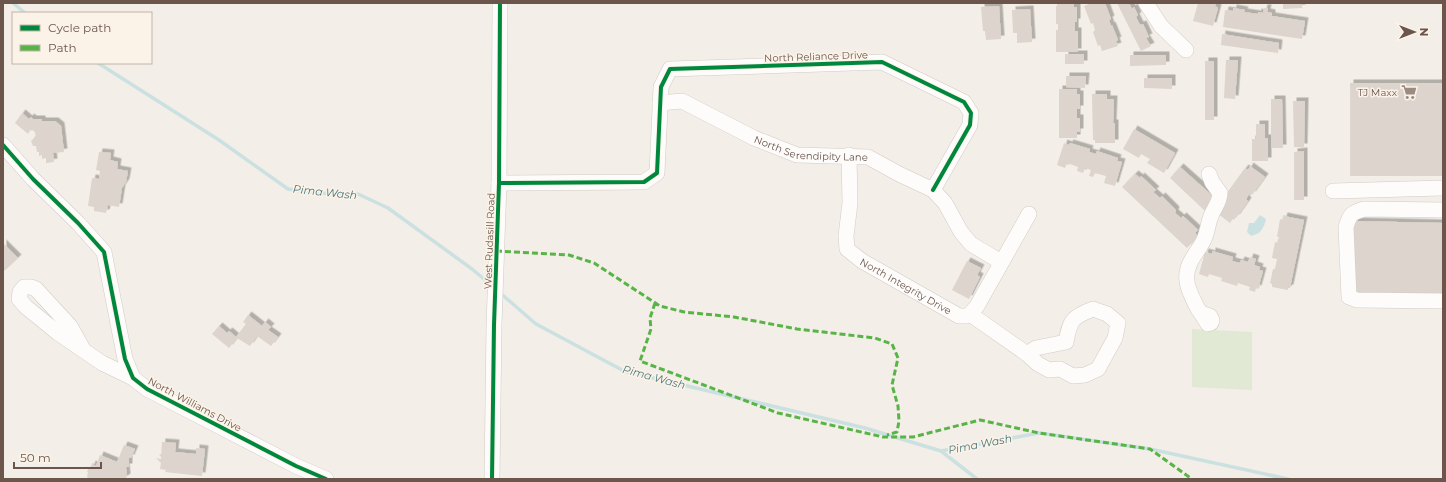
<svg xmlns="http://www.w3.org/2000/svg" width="1446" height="482" viewBox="0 0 1446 482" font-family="Montserrat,sans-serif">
<defs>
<filter id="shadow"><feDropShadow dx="3.5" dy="-3.5" stdDeviation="0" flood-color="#0004"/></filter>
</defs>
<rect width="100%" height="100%" fill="#f3eee7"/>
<path fill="#e1e8d3" d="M1192,329L1252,332V390L1192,387Z"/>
<path fill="#cbe1e1" d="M1260,215L1266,219C1264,229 1260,234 1251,236L1247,232L1249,223H1254Z"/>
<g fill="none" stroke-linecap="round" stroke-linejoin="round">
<path stroke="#cbe1e1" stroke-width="3.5" d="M13,3L25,13
M98,63L219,140L288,189L316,193L358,194L388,208L472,269L491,285
M499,292L536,324L624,371L865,428L941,451L1039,433L1150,449L1288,479
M941,451L977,479"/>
</g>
<path fill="#dcd4cd" filter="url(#shadow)" d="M1057,3H1074V7H1077V22H1075V31H1078V52H1056V30H1058V24H1056V6H1057Z
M1092,3H1105L1111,19L1109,20L1111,26L1112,25L1118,40L1116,41L1118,46L1102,51L1100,45L1098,46L1093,32L1095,30L1093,23L1091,24L1084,6Z
M1117,3H1129L1132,9L1134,7L1138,15L1136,17L1140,25L1143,24L1149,37L1146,38L1151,46L1141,51Z
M1198,3H1216L1215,6L1218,8L1213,26L1193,21Z
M1283,3H1302V8L1283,9Z
M999,6L1001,39L986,40L985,31H983L981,7Z
M1233,8L1245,10L1244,12L1258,14V12L1263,13L1264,8H1268L1267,12L1272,13V16L1305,21L1302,39L1223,27L1225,10L1233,11Z
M1030,9L1032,42L1017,43V33H1013L1012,10Z
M1222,34L1279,43L1278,53L1221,45Z
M1065,54H1084V64H1065Z
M1130,55H1166V65L1130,66Z
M1226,60H1238L1235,99L1224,98Z
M1205,61H1214V120H1205Z
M1066,76H1086L1085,88L1066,87Z
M1144,78H1172V89L1144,88Z
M1350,83H1443V176H1350Z
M1059,89H1077V94H1080V109H1077V118H1080V132H1077V138H1059Z
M1092,94H1107V99H1114L1113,123H1115V143H1095V140H1093Z
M1271,99H1282L1283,148H1271Z
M1293,101H1305L1304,147H1294Z
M22,113L29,119L31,117L33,119H42V121H55L61,126L64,152L53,153L54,162L46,163V158L42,159V155L39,156V152H37L36,146H33L31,141L34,138H36L35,132L31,129L28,134L15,123Z
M1256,124H1265V138H1268V161H1252V139H1256Z
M1134,129L1175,153L1164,173L1147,163L1150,159L1141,154L1139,158L1123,149Z
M1064,143L1069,145L1070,143L1090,149L1089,152L1096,154L1097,151L1118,158L1117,161L1122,162L1115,186L1104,183L1106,176L1095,173L1093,177L1089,176L1091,170L1085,168L1083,173L1077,171L1078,167L1067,163L1065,168L1057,165Z
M1304,151V200H1294V152Z
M99,152L111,153L110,160L118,162L117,169L128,171L126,182L122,188L119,207L108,205L106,213L94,211V207L88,206L92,178L99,179L100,171L96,170Z
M1250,166L1265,177L1252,195L1250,193L1246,199L1248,201L1236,218L1234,217L1230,223L1217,213L1221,201L1245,168L1248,170Z
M1180,167L1215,198L1205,211L1170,178Z
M1135,174L1140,178L1141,176L1156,190L1153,192L1160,198L1162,196L1176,210L1175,213L1181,218L1183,216L1198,230L1195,233L1198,236L1187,248L1122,187Z
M1284,216L1304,220L1290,288H1288V290L1272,287V284L1270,283L1273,269H1275L1277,259L1272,258L1275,242L1278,243L1279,237H1277L1280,219L1283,220Z
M1354,221L1443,223V294L1353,293Z
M3,243L18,258L3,272Z
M1212,251L1233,257L1232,261L1240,263L1241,260L1248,262L1250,257L1256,259L1254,265L1260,267L1259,270L1263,271L1258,289L1256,288L1255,292L1249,290L1250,287L1238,283L1237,286L1221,281L1222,278L1209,274L1208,277L1199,274L1205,252L1212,254Z
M967,261L981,268L977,275L980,277L969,299L952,290Z
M248,315L262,326L265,322L271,327L268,330L278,337L271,346L257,336L250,346L237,338L229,348L212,334L219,326L227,333L229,331L236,337L246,324L243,322Z
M162,442L176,443L175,452L196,454V448L205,449L202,476L165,472L166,470L160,469L161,463L156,458L161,459Z
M124,445L135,449L131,458H129V467H126L127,477L124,479L101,478L87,479L88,477H87L88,472H87L89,467L91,468L92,464L96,466L100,455L117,462Z"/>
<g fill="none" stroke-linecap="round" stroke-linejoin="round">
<defs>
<g id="minor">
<path d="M1146,3L1161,26L1186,50"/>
<path id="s1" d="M660,103L682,101L754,138L797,155L868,157L899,174L933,190L945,203L961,232L971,244L1001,262"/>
<path d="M3,145L33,179L78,223L104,252L125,359L133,378L147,389L296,466L326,479"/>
<path id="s2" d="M849,155L850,203L846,236L847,249L862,261L959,316H968L977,306L1029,214"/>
<path d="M499,183L644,182L657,173L661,87L670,69L882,62L964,102L971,113L970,125L933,190"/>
<path d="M1333,191L1443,188"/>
<path d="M1443,210L1364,209C1351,213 1350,214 1346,227L1349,297L1357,300L1443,301"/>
<path d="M1201,313L1210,316L1212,320L1211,323L1208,324C1204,319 1202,314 1198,309C1190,293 1182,280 1190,263C1194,254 1202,246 1205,237C1208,230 1208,223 1211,216C1214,208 1220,202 1220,193L1212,182L1209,174"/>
<path d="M970,314L1027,354L1038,364L1049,370L1060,369L1073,376L1085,375L1098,369L1115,338L1118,323L1107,314L1093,309C1072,317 1070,320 1066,342L1036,348L1027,354"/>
<path d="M84,351L70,326L36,289L31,287H24L20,292L19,299L26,307L58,333L102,363L133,378"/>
<path d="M492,479L494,325L499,183L500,3"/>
</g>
</defs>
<use href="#minor" stroke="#d2cbc6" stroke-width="16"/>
<use href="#minor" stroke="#fdfcfb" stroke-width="15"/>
<path stroke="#59b447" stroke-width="3" stroke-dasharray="6 3" stroke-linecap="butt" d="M496,251L569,255L594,263L660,306L684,312L734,317L797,329L875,338L892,344L898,358L892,385L898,406L899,421L897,432L887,435
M655,303L650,318L651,329L640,361L778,413L883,437H913L980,420L1039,433L1150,449L1192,479"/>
<defs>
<path id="cycleway" d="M3,145L33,179L78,223L104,252L125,359L133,378L147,389L296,466L326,479
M499,183L644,182L657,173L661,87L670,69L882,62L964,102L971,113L970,125L933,190
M492,479L494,325L499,183L500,3"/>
</defs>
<use href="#cycleway" stroke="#fcf3e8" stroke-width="6"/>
<use href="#cycleway" stroke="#00873e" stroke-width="4"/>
</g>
<defs>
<symbol id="supermarket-bare" viewBox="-9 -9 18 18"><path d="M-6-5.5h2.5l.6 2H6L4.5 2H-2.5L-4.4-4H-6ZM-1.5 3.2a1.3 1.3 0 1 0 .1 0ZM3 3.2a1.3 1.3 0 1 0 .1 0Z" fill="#9b8b82" stroke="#fcf3e8" stroke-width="2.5" paint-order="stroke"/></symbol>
</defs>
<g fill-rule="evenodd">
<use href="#supermarket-bare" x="1398" y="81" width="22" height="22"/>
</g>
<g text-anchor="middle" stroke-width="3" stroke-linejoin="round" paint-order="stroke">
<g font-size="10" fill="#6c564c" stroke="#fcf3e8">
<text transform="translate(816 56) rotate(-2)" y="4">North Reliance Drive</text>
<text dy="4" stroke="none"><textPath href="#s1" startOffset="162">North Serendipity Lane</textPath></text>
<text transform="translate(489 241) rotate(-88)" y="4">West Rudasill Road</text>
<text dy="4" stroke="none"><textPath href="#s2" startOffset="164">North Integrity Drive</textPath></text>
<text transform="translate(195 404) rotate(28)" y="4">North Williams Drive</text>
</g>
<g font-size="10" fill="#6c564c" stroke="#fcf3e8" text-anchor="end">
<text x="1397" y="96">TJ Maxx</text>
</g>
<g font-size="11" font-style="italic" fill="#4a767d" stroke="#fcf3e8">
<text transform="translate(325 192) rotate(6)" y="4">Pima Wash</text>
<text transform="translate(654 377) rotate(15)" y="4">Pima Wash</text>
<text transform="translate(980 444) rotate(-11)" y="4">Pima Wash</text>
</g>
</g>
<rect width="1446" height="482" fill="none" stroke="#6c564c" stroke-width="8"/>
<rect x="12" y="12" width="140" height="52" fill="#fcf3e8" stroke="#c2b4aa"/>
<rect x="20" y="25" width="20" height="6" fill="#00873e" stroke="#c2b4aa"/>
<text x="48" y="32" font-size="12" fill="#6c564c">Cycle path</text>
<rect x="20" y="45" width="20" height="6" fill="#59b447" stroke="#c2b4aa"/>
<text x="48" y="52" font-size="12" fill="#6c564c">Path</text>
<g transform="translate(1414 32) rotate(90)" stroke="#fcf3e8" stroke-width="3" paint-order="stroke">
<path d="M0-3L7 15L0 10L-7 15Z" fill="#6c564c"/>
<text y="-6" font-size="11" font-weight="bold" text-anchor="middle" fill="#6c564c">N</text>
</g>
<path d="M14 462v6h87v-6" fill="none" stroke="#6c564c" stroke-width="2"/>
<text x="20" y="462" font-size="12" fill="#6c564c" stroke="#fcf3e8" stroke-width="3" paint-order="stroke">50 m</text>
</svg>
